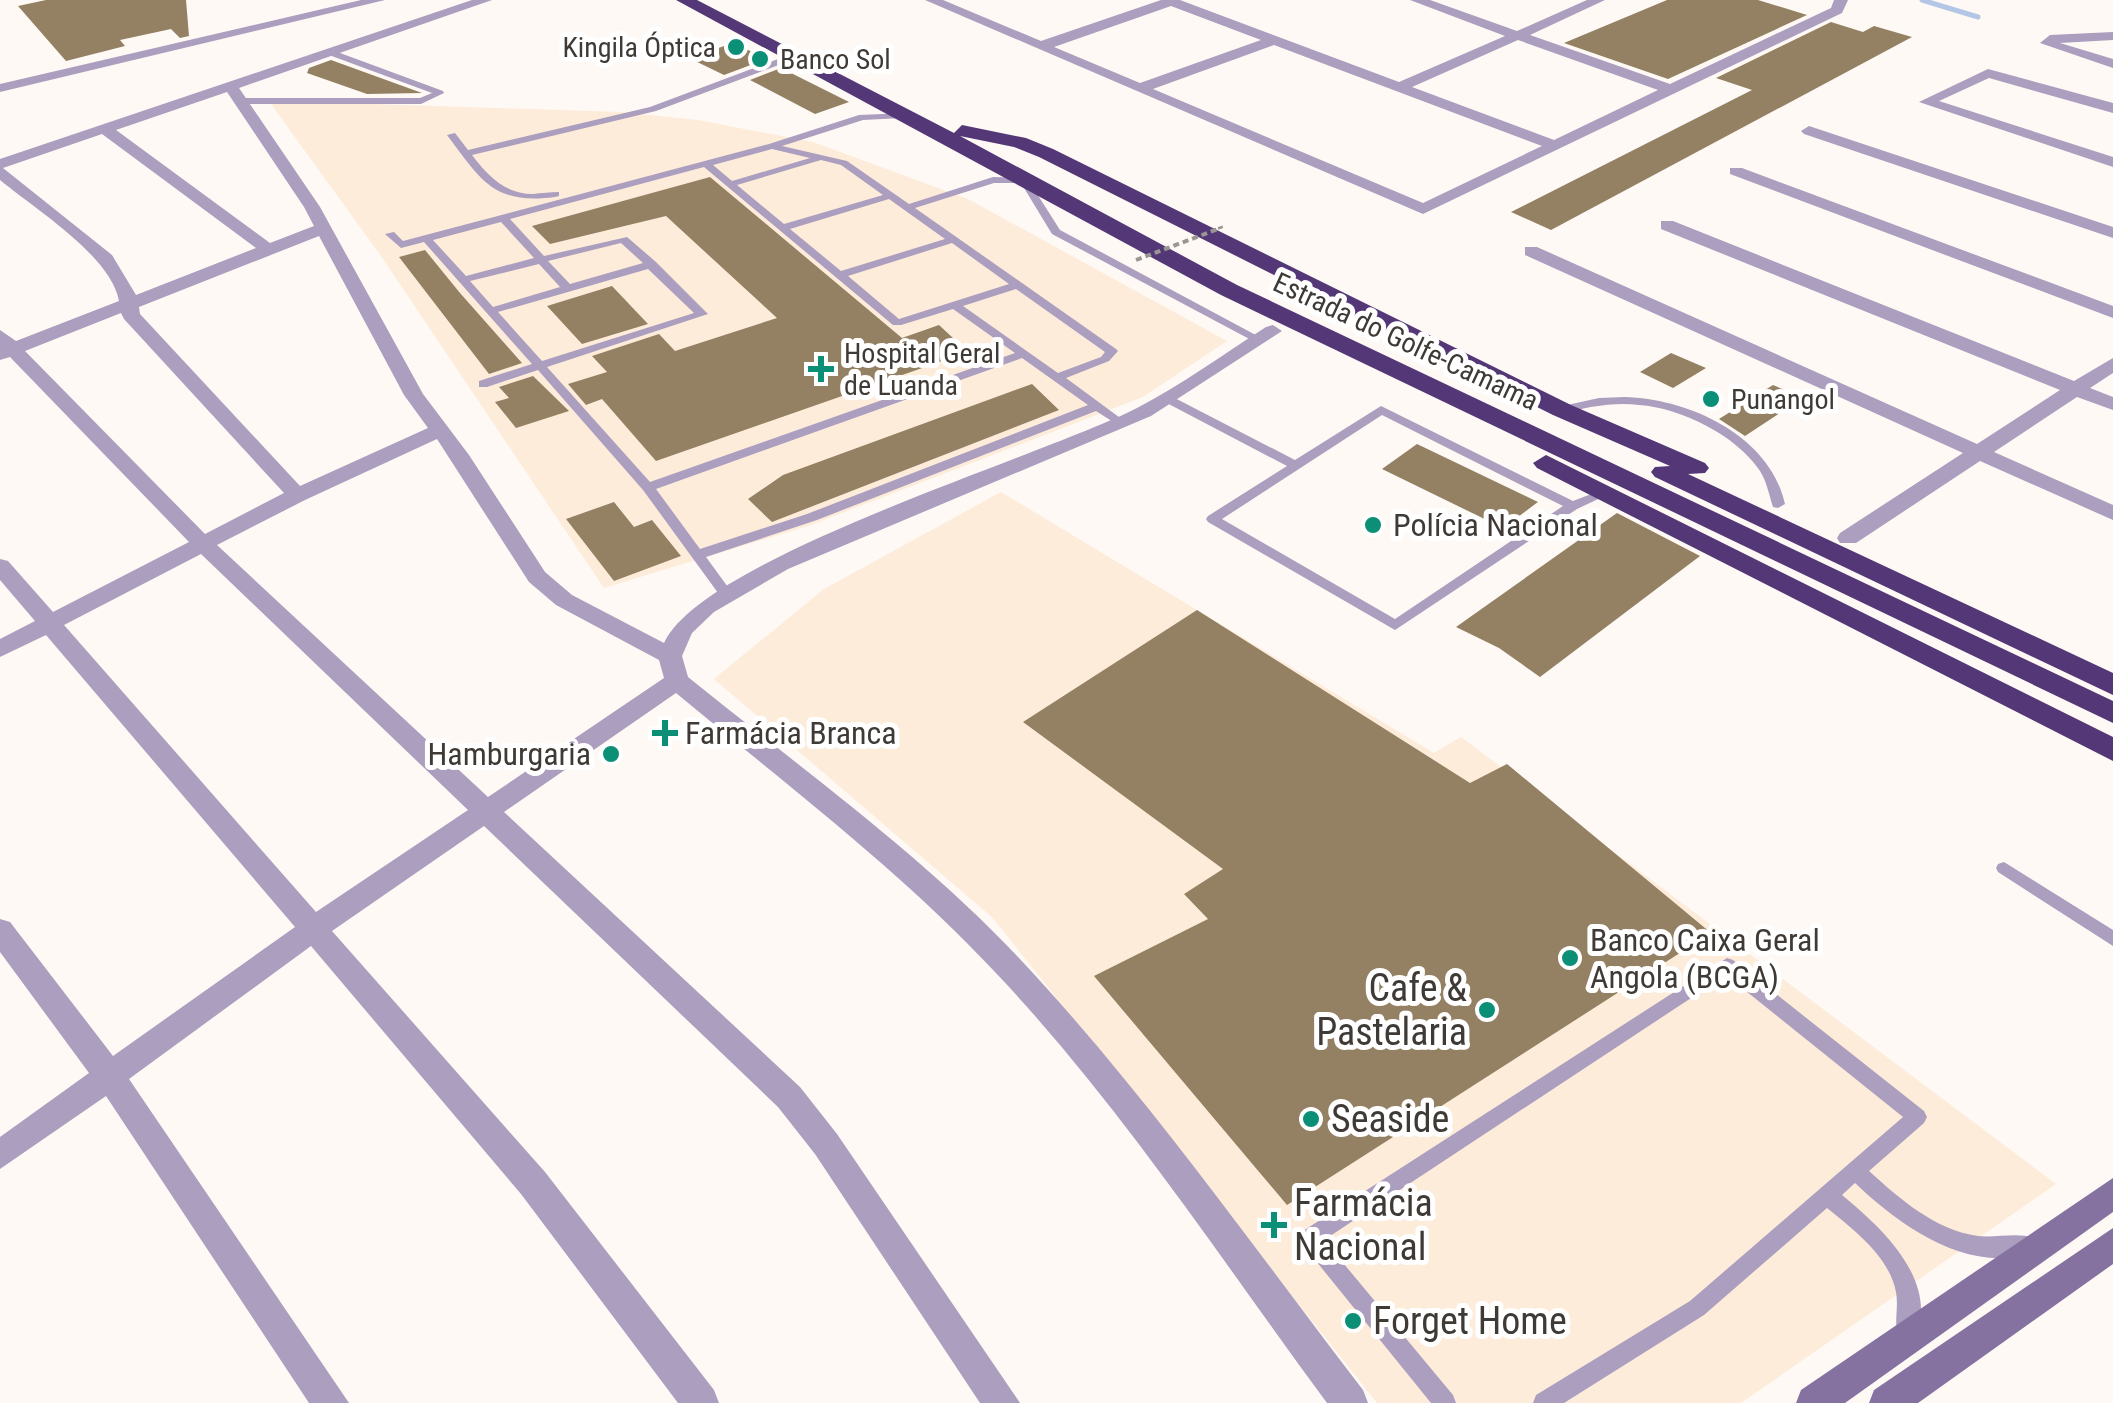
<svg xmlns="http://www.w3.org/2000/svg" width="2113" height="1403" viewBox="0 0 2113 1403" font-family="'Roboto Condensed',sans-serif">
<rect width="100%" height="100%" fill="#fef9f4"/>
<path fill="#feecda" d="M283,101L621,112L698,120L813,142L968,199L1227,341L1143,397L808,526L604,588L381,256L271,104Z
M1001,492L1434,753L1461,737L2056,1184L1741,1403H1377L993,918L714,679L824,589Z"/>
<g fill="none" stroke-linecap="round" stroke-linejoin="round">
<path stroke="#b4c6e5" stroke-width="5" d="M1922,0L1978,17"/>
</g>
<path fill="#948063" d="M46,0H186L189,36L180,38L171,29L120,40L125,46L66,61L18,6Z
M1667,0H1758L1807,15L1668,79L1564,43Z
M1831,22L1863,32L1874,26L1912,37L1551,230L1511,212L1752,90L1716,78Z
M733,43L767,59L724,75L689,58Z
M331,60L422,93L367,94L307,73L309,68Z
M781,68L849,102L815,114L750,80Z
M710,177L902,338L939,325L968,352L656,461L602,399L586,405L568,384L607,372L592,356L659,334L675,351L777,318L666,216L550,244L532,226Z
M425,250L460,293L522,363L489,374L399,257Z
M612,286L648,324L582,344L547,306Z
M1671,353L1706,368L1673,388L1640,372Z
M533,376L569,411L516,428L495,402L509,398L499,387Z
M1032,384L1059,410L772,522L748,499L783,475Z
M1773,385L1803,398L1745,436L1719,419Z
M1417,444L1538,502L1503,528L1382,469Z
M614,502L634,527L652,520L681,556L614,581L566,519Z
M1617,513L1700,556L1540,677L1499,648L1456,627Z
M1197,610L1470,783L1507,764L1711,933L1287,1205L1094,976L1208,919L1184,894L1223,869L1023,722Z"/>
<g fill="none" stroke-linecap="round" stroke-linejoin="round">
<path fill="#ab9ebf" fill-rule="evenodd" d="M332,50L443,91L444,93L421,104H242L238,101L242,98H420L432,93L329,55L328,53Z
M797,52L801,55L800,57L656,111L472,155C488,176 505,194 533,194C542,193 550,192 559,192V196L555,197C493,205 481,180 447,135L455,133L468,150L650,107Z
M906,113L908,115L903,118L863,120L782,146L847,161L909,204L993,177L1027,178L1060,230L1265,340L1259,343L1255,342L1052,234L1021,183H994L915,208L1116,349L1118,351L1109,361L1066,378L1127,423L1121,427L1096,411L817,520L706,557L733,594L726,598L721,597L643,490L538,370L487,387H479V381L532,364L424,242L401,248L385,234L394,232L403,241L769,144L859,115ZM772,149L810,158L732,181L713,165ZM821,160L841,165L883,195L784,224L737,185ZM704,167L893,325H901L953,309L1015,353L650,482L547,367L708,314L656,262L627,237L544,256L510,219ZM889,199L945,239L841,271L790,229ZM501,222L534,258L466,276L433,240ZM621,243L643,263L570,284L548,261ZM952,243L1009,284L899,319L848,276ZM539,264L560,287L493,307L470,281ZM648,269L694,313L542,361L498,312ZM1016,289L1105,352L1101,357L1058,373L963,306ZM1022,358L1088,405L807,514L700,549L656,489Z
M1167,394L1295,460L1381,406L1573,501L1607,488L1613,492L1577,509L1395,630L1208,522L1206,519L1208,516L1287,466L1163,401V395ZM1382,415L1563,506L1395,619L1222,519Z
M1625,397C1690,399 1770,436 1785,504L1778,508L1773,507C1769,495 1767,482 1760,471C1736,435 1681,408 1639,405C1613,402 1587,407 1562,414L1556,410L1558,407L1599,398Z
M2004,862L2113,930V946L1998,872L1996,868L1998,864Z
M1727,958L1733,960L1924,1111L1927,1117L1924,1123L1869,1171C1900,1199 1935,1230 1978,1236C1996,1238 2018,1232 2034,1238L2037,1245L2034,1252C1969,1276 1899,1225 1855,1183L1842,1195C1882,1228 1940,1281 1915,1339L1907,1342L1899,1339C1893,1325 1899,1308 1896,1292C1889,1256 1854,1230 1827,1208L1704,1315L1564,1403H1533L1536,1395L1690,1301L1903,1117L1726,975L1324,1240L1453,1395L1456,1403H1431L1303,1245L1300,1238L1303,1231Z"/>
<path fill="#ab9ebf" fill-rule="evenodd" d="M361,0H385L0,92V84Z
M472,0H492L239,88L320,207L423,394L469,455L545,572L572,595L664,643C702,558 1041,457 1137,408C1181,385 1224,354 1266,327L1273,325L1282,331L1151,416L788,569L714,612L692,633L682,656L688,677C799,767 920,853 1018,957C1144,1091 1251,1244 1363,1390L1368,1403H1327C1220,1258 1119,1103 995,972C899,869 784,783 676,693L504,812L800,1087L837,1134L1020,1403H980L815,1154L778,1107L484,826L332,931L545,1172L714,1390L719,1403H678L521,1194L311,946L129,1079L349,1403H309L106,1096L0,1169V1137L89,1073L0,952V919L10,922L113,1056L295,927L46,635L0,657V639L35,621L0,580V559L8,561L53,612L189,542L10,357L0,360V330L16,341L119,301C111,256 35,209 0,180V159ZM227,92L304,207L314,226L270,243L116,130ZM102,134L256,248L136,295L112,255L3,168ZM319,236L404,395L428,428L300,486L140,314L139,307ZM121,313L124,319L284,493L205,534L25,351ZM437,439L529,582L556,605L659,660L664,678L488,797L217,545L305,500ZM201,554L468,810L316,912L64,625Z
M925,0H943L1041,41L1161,0H1180L1399,82L1505,36L1410,0H1430L1517,31L1587,0H1605L1530,35L1670,84L1831,8L1834,0H1848L1842,13L1423,214ZM1171,6L1261,40L1140,83L1054,47ZM1518,40L1658,90L1554,140L1412,87ZM1274,45L1542,146L1423,203L1153,89Z
M2113,32V40L2060,43L2113,59V68L2040,43L2050,35Z
M1988,69L2113,103V113L1989,78L1939,101L2113,157V167L1919,102Z
M1809,126L2113,227V238L1804,134L1801,131Z
M1730,168H1742L2113,306V318L1730,174Z
M1661,221H1673L2074,381L2113,358V373L2090,388L2113,397V410L2077,397L1994,452L2113,505V520L1980,461L1856,543H1840L1837,538L1840,533L1963,453L1525,255V247H1537L1977,444L2060,390L1661,229Z"/>
<path fill="#8572a1" fill-rule="evenodd" d="M2113,1178V1212L1845,1403H1796L1801,1390Z
M2113,1228V1264L1918,1403H1869L1874,1390Z"/>
<path fill="#533777" fill-rule="evenodd" d="M676,0H697L954,133L962,125L1026,138L1053,149L1571,405L1705,463L1709,468L1705,473L1688,474L2113,673V695L1655,477L1651,472L1655,467L1670,466L1553,415L1039,157L1014,147L960,136L1237,285L2113,701V723L1221,295Z
M1546,455L2113,737V761L1537,468L1533,463Z"/>
<path stroke="#9b9691" stroke-width="2.5" stroke-dasharray="5 2.5" stroke-linecap="butt" d="M1211,231L1225,226"/>
<path stroke="#9b9691" stroke-width="4" stroke-dasharray="6 4" stroke-linecap="butt" d="M1136,260L1218,229"/>
</g>
<g fill="#0b8f77" stroke="#fff" stroke-width="4">
<circle cx="736" cy="47" r="10"/>
<circle cx="760" cy="59" r="10"/>
<path d="M816 354h10v10h10v10h-10v10h-10v-10h-10v-10h10z"/>
<circle cx="1711" cy="399" r="10"/>
<circle cx="1373" cy="525" r="10"/>
<path d="M660 718h10v10h10v10h-10v10h-10v-10h-10v-10h10z"/>
<circle cx="611" cy="754" r="10"/>
<circle cx="1570" cy="958" r="10"/>
<circle cx="1487" cy="1010" r="10"/>
<circle cx="1311" cy="1119" r="10"/>
<path d="M1269 1210h10v10h10v10h-10v10h-10v-10h-10v-10h10z"/>
<circle cx="1353" cy="1321" r="10"/>
</g>
<g text-anchor="middle" stroke-width="10" stroke-linejoin="round" paint-order="stroke">
<g font-size="28" fill="#3f3a35" stroke="#fff" text-anchor="start">
<text x="716" y="57" text-anchor="end">Kingila Óptica</text>
<text x="780" y="69">Banco Sol</text>
<text x="844" y="363">Hospital Geral<tspan x="844" dy="32">de Luanda</tspan></text>
<text x="1731" y="409">Punangol</text>
</g>
<g font-size="28" fill="#3f3a35" stroke="#fff">
<text transform="translate(1406 341) rotate(25)" y="10">Estrada do Golfe-Camama</text>
</g>
<g font-size="32" fill="#3f3a35" stroke="#fff" text-anchor="start">
<text x="1393" y="536">Polícia Nacional</text>
<text x="685" y="744">Farmácia Branca</text>
<text x="591" y="765" text-anchor="end">Hamburgaria</text>
<text x="1590" y="951">Banco Caixa Geral<tspan x="1590" dy="37">Angola (BCGA)</tspan></text>
</g>
<g font-size="38" fill="#3f3a35" stroke="#fff" text-anchor="start">
<text x="1467" y="1001" text-anchor="end">Cafe &amp;<tspan x="1467" dy="44">Pastelaria</tspan></text>
<text x="1331" y="1132">Seaside</text>
<text x="1294" y="1216">Farmácia<tspan x="1294" dy="44">Nacional</tspan></text>
<text x="1373" y="1334">Forget Home</text>
</g>
</g>
</svg>
